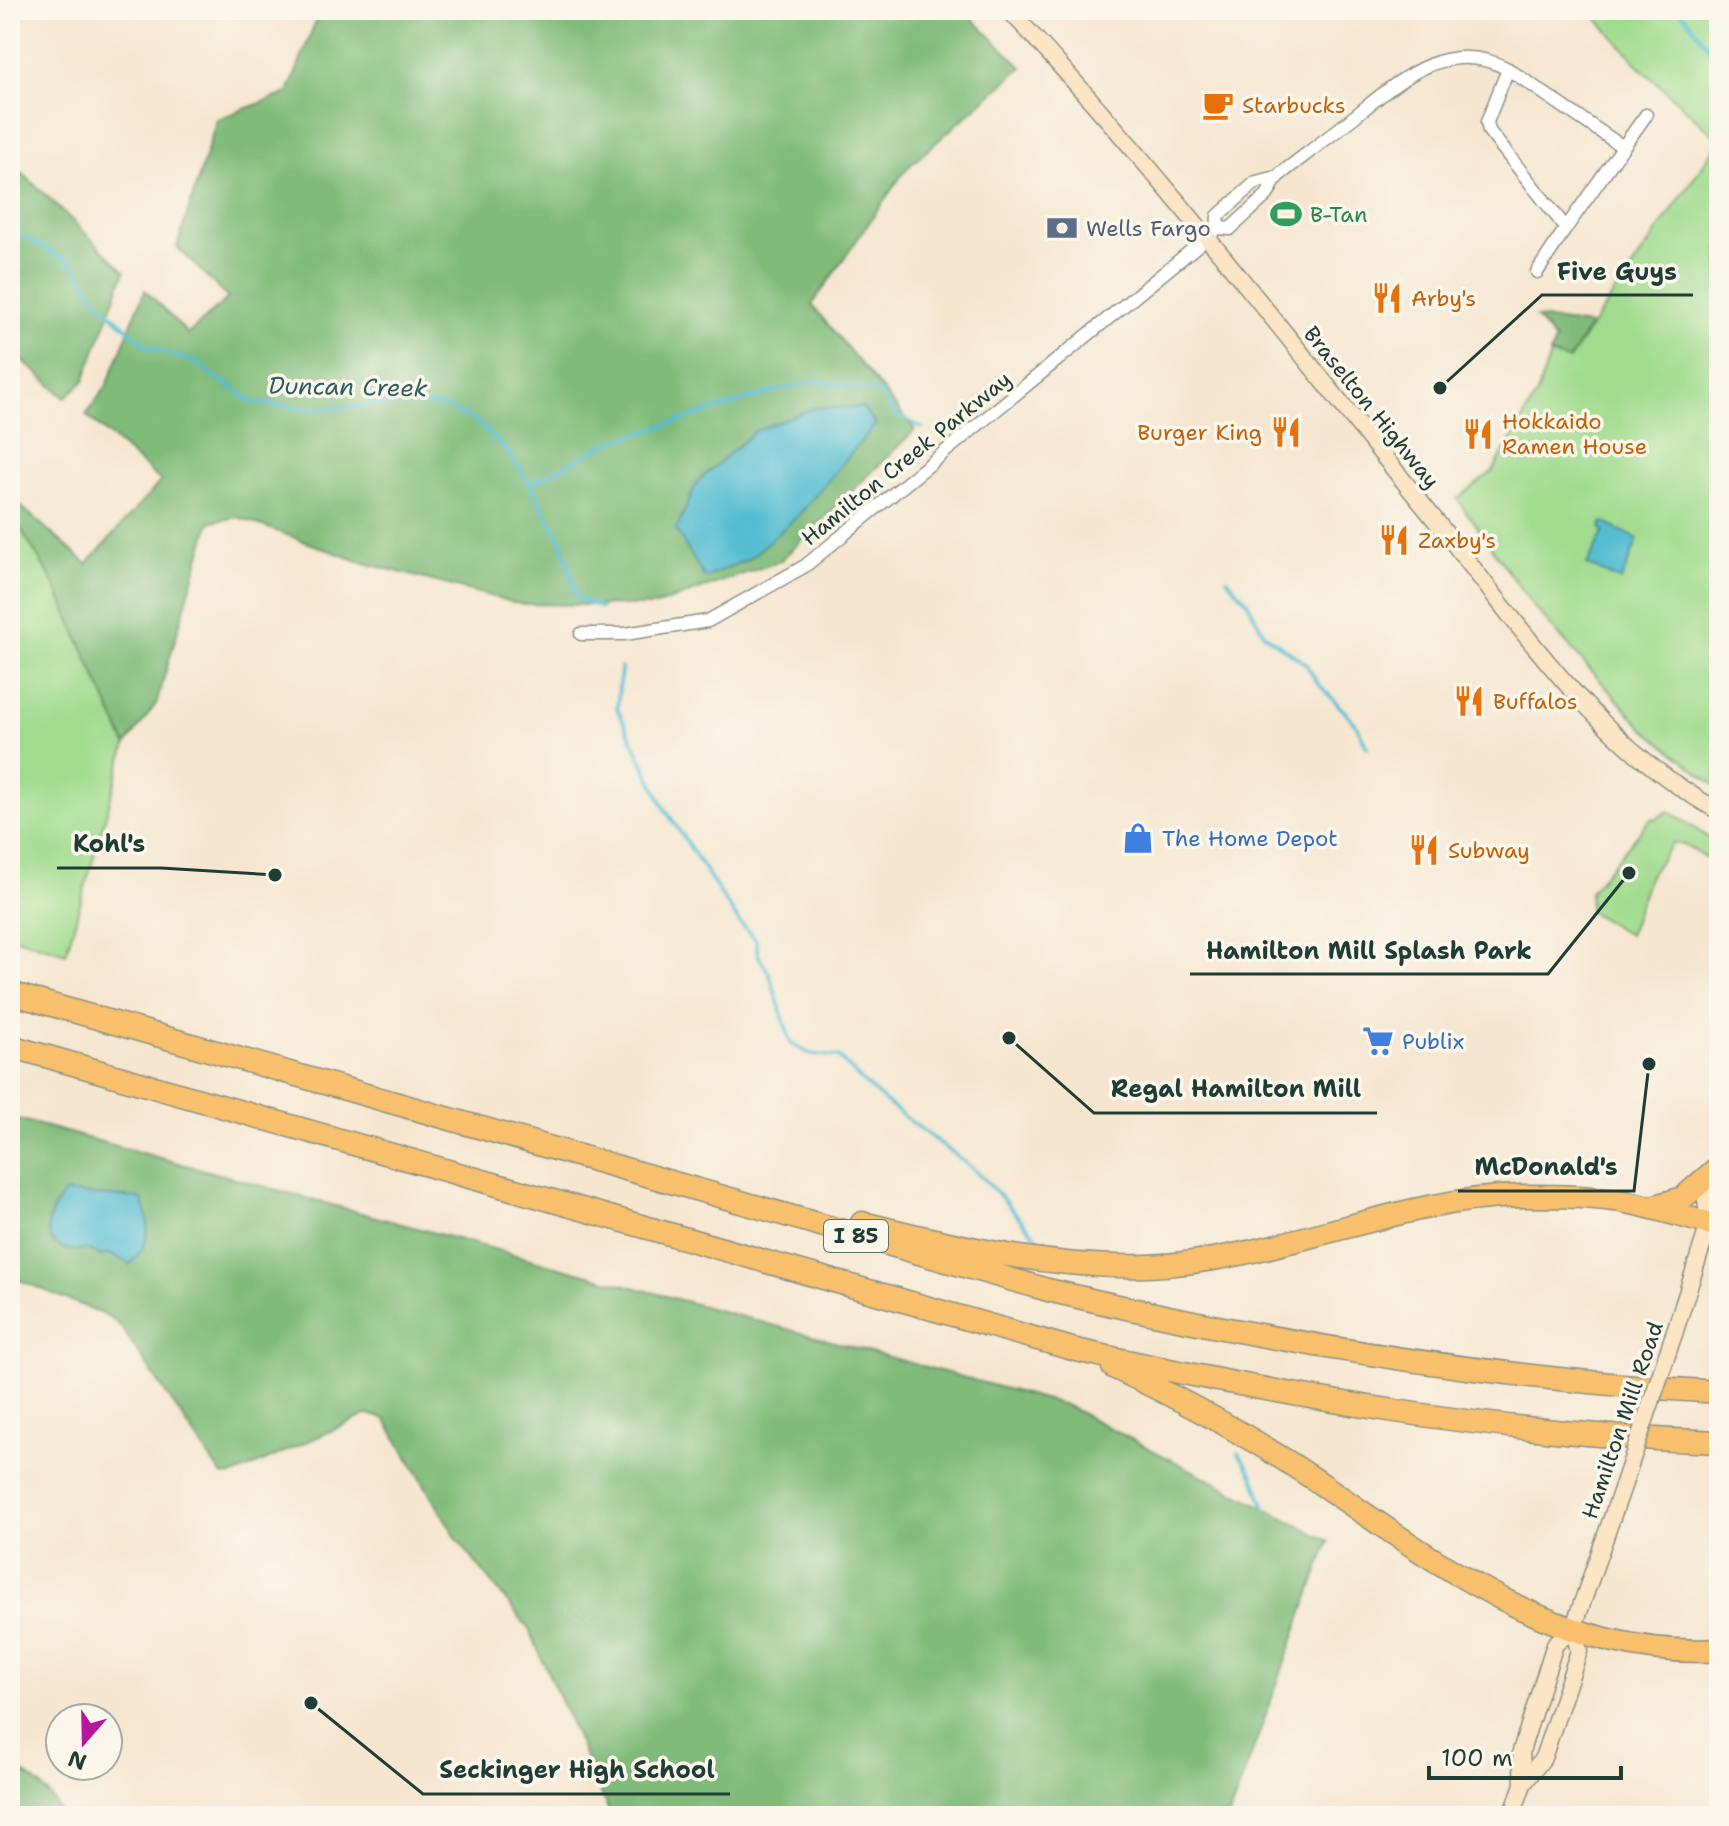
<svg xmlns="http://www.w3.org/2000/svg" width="1729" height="1826" viewBox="0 0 1729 1826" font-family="'Shantell Sans',sans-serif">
<rect width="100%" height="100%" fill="#fbf7ec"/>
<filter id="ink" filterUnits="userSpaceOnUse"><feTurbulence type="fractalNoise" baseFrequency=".0125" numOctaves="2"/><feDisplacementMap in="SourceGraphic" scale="16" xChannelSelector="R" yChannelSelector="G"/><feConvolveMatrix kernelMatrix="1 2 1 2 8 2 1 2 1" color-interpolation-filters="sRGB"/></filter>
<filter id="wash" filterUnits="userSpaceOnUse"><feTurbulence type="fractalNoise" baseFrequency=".006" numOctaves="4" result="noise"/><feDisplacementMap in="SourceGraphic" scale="32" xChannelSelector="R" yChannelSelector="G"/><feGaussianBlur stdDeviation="1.8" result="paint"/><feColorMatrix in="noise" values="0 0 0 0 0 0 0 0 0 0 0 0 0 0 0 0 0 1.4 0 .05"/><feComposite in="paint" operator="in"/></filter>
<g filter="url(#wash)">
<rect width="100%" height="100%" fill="#f6e6d0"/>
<path fill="#a1db8e" stroke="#608c61" stroke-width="2" d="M1573,10H1719V140L1642,69L1597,18Z
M1719,142V789L1642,727L1533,606L1457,499L1493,471L1537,394L1550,355L1569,359Z
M10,512L53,581L126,745L66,953L10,936Z
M1669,811L1719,845V867L1684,844H1672L1648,878L1629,935L1589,911L1590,892L1651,818L1655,819Z"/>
<path fill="#80bb79" stroke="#507c56" stroke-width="2" d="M320,10H963L1022,67L906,169L812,305L915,430L780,561L654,606L520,604L361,562L238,517L210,522L156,704L126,745L53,581L10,512V497L87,564L161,481L86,415L107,385L145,290L188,334L228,298L177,247L217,119L288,93Z
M10,161L125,271L84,381L65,398L10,349Z
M1536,318L1590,325L1569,360L1550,355L1555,340Z
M10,1117L1065,1405L1329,1541L1229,1816H611L529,1629L459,1542L385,1419L368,1414L234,1475L222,1476L121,1327L110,1317L10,1276Z
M10,1766C34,1776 51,1793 62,1816H10Z"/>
<path fill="#55bdd2" stroke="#3a7d83" stroke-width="2" d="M862,407L876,424L798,516L750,558L705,578L676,530L697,482L755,431L813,408Z
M1603,522L1638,539L1621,581L1587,565L1604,531L1600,528Z
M65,1193L141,1198C152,1222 150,1246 130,1264L108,1253L102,1256C98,1255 95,1252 91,1251C83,1248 73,1252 66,1249C36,1240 50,1208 65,1193Z"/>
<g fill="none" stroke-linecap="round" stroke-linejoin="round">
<path stroke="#55bdd2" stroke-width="4" d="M1680,10L1719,61
M10,229L73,264L100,304L148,347L195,362L252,402L311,409L395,404L442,406L476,421L507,451L530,484L562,542L577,598L601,608
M530,484L608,443L779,390L818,381L880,393L894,413L922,428
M1227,579L1247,601L1264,634L1306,664L1316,681L1356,724L1367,747
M621,668L617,708L665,809L739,922L756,940L758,955L769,973L791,1043L810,1054L839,1057C877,1101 927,1132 972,1168C1002,1194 1024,1227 1053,1253
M1239,1453L1253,1475L1265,1508"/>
</g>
</g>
<g filter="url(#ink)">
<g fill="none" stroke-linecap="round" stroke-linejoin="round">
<defs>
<path id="street" d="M1623,147L1646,115
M1217,228L1230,229L1267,195L1277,177C1299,159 1323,142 1345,124C1393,87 1442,34 1508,69L1623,147L1566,228L1489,131L1487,122L1508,69
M1537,272L1566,228
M581,634H625L708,621L805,566L1209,236L1217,228L1218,216L1256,182L1277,177"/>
<path id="secondary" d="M1009,10C1158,169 1290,341 1427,510C1514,616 1595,745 1719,811
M1674,1334L1709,1224L1706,1200L1719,1157
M1523,1784L1521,1751L1555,1644L1573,1629L1622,1489
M1512,1816L1523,1784L1543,1758L1579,1651L1573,1629"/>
<path id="highway" d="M10,993L1048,1290C1270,1343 1491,1379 1719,1392
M10,1046L1076,1350C1287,1397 1502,1435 1719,1442
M1652,1207L1683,1198L1715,1170
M862,1223C957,1246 1049,1269 1148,1266C1276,1261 1395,1198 1522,1196C1557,1196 1598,1196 1631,1203C1661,1209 1690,1219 1719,1226
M1113,1367C1183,1400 1250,1436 1314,1479C1436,1562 1563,1661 1719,1650"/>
</defs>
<use href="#street" stroke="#8a9282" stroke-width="15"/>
<use href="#secondary" stroke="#8a9282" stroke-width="19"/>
<use href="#highway" stroke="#8a9282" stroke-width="25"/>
<use href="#street" stroke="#fff" stroke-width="12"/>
<use href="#secondary" stroke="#fce5c4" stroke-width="16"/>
<use href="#highway" stroke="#f8bf6c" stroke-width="22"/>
<defs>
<path id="secondary-bridge" d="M1622,1489L1674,1334"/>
</defs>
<use href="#secondary-bridge" stroke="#8a9282" stroke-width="19" stroke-linecap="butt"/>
<use href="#secondary-bridge" stroke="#fce5c4" stroke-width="16"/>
</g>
</g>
<defs>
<symbol id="cafe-bare" viewBox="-9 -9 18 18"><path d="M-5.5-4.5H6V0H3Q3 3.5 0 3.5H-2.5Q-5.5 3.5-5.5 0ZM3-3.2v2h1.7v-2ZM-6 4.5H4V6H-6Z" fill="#e8710a" stroke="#fbf7ec" stroke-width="2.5" paint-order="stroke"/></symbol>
<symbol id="stadium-bare" viewBox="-9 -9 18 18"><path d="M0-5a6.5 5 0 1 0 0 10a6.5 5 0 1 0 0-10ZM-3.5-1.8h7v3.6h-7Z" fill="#2e9e5b" stroke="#fbf7ec" stroke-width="2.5" paint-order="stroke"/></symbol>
<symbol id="bank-bare" viewBox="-9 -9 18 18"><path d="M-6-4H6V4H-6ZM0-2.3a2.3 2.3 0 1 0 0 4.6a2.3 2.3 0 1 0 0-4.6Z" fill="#5c6f8a" stroke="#fbf7ec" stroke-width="2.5" paint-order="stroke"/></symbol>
<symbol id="restaurant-bare" viewBox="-9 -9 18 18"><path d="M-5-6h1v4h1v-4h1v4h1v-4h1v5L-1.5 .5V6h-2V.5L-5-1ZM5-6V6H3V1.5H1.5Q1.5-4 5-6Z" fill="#e8710a" stroke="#fbf7ec" stroke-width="2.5" paint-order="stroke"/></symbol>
<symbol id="shop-bare" viewBox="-9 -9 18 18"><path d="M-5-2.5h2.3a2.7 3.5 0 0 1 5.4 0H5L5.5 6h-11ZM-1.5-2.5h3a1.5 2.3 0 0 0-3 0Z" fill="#3f7fe0" stroke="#fbf7ec" stroke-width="2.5" paint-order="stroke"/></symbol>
<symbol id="supermarket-bare" viewBox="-9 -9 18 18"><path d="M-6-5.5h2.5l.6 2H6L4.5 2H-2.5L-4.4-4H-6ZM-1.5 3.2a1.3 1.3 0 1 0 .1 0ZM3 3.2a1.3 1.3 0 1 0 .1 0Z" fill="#3f7fe0" stroke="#fbf7ec" stroke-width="2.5" paint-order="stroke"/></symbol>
</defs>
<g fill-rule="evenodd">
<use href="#cafe-bare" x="1196" y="83" width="44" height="44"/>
<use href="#stadium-bare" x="1264" y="192" width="44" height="44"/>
<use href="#bank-bare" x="1040" y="206" width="44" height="44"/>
<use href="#restaurant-bare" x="1365" y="276" width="44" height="44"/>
<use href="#restaurant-bare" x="1264" y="410" width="44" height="44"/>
<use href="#restaurant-bare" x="1456" y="412" width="44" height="44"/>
<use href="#restaurant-bare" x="1372" y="518" width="44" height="44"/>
<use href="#restaurant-bare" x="1447" y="679" width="44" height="44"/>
<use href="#shop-bare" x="1116" y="816" width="44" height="44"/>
<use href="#restaurant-bare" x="1402" y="828" width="44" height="44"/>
<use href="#supermarket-bare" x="1356" y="1019" width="44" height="44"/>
</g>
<g text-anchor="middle" stroke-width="7" stroke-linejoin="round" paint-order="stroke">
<rect fill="#fbf7ec" stroke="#61756b" stroke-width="2" x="824" y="1220" width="64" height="32" rx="6"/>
<g font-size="20" font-weight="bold" fill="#1f3d34">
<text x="856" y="1243">I 85</text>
</g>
<g font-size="22" fill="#c56008" stroke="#fbf7ec" text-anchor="start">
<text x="1242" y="113">Starbucks</text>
<text x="1411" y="306">Arby's</text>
<text x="1502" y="429">Hokkaido<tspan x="1502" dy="25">Ramen House</tspan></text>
<text x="1262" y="440" text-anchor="end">Burger King</text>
<text x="1418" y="548">Zaxby's</text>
<text x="1493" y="709">Buffalos</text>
<text x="1448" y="858">Subway</text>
</g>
<g font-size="22" fill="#27864d" stroke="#fbf7ec" text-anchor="start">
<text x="1310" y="222">B-Tan</text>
</g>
<g font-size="22" fill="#4e5e75" stroke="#fbf7ec" text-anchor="start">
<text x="1086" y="236">Wells Fargo</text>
</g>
<g font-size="22" fill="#1f3d34" stroke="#fbf7ec">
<text transform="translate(1372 407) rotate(51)" y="8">Braselton Highway</text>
<text transform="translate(906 458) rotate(-39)" y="8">Hamilton Creek Parkway</text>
<text transform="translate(1622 1420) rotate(-71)" y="8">Hamilton Mill Road</text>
</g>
<g font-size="22" fill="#366cbe" stroke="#fbf7ec" text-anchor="start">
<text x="1162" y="846">The Home Depot</text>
<text x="1402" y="1049">Publix</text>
</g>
<g font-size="24" font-style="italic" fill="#2c5d5c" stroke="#fbf7ec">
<text transform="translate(348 387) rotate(1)" y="8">Duncan Creek</text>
</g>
</g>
<path fill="none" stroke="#1f3d34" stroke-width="3" d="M1440 388L1542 295H1693M275 875L161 868H57M1629 873L1548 974H1190M1009 1038L1094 1113H1377M1649 1064L1634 1191H1458M311 1703L423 1794H730"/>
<g fill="#1f3d34" stroke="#fbf7ec" stroke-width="3">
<circle cx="1440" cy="388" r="8"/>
<circle cx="275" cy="875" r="8"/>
<circle cx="1629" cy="873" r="8"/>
<circle cx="1009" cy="1038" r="8"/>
<circle cx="1649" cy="1064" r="8"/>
<circle cx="311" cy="1703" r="8"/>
</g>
<g font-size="24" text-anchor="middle" font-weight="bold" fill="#1f3d34" stroke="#fbf7ec" stroke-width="7" stroke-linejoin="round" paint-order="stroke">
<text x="1617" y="280">Five Guys</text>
<text x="109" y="852">Kohl's</text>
<text x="1369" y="959">Hamilton Mill Splash Park</text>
<text x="1236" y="1097">Regal Hamilton Mill</text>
<text x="1546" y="1175">McDonald's</text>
<text x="577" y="1778">Seckinger High School</text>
</g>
<rect width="1729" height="1826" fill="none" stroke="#fbf7ec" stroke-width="40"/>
<g transform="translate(84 1742) rotate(200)"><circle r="38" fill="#fbf7ec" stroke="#a3ada2" stroke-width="2"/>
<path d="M0-6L14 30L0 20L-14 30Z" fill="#b5179e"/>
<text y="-12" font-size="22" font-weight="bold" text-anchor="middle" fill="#1f3d34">N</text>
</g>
<path d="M1429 1766v12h192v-12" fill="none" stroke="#1f3d34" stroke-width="4"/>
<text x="1441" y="1766" font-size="24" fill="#1f3d34" stroke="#fbf7ec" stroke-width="6" paint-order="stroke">100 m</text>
</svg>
